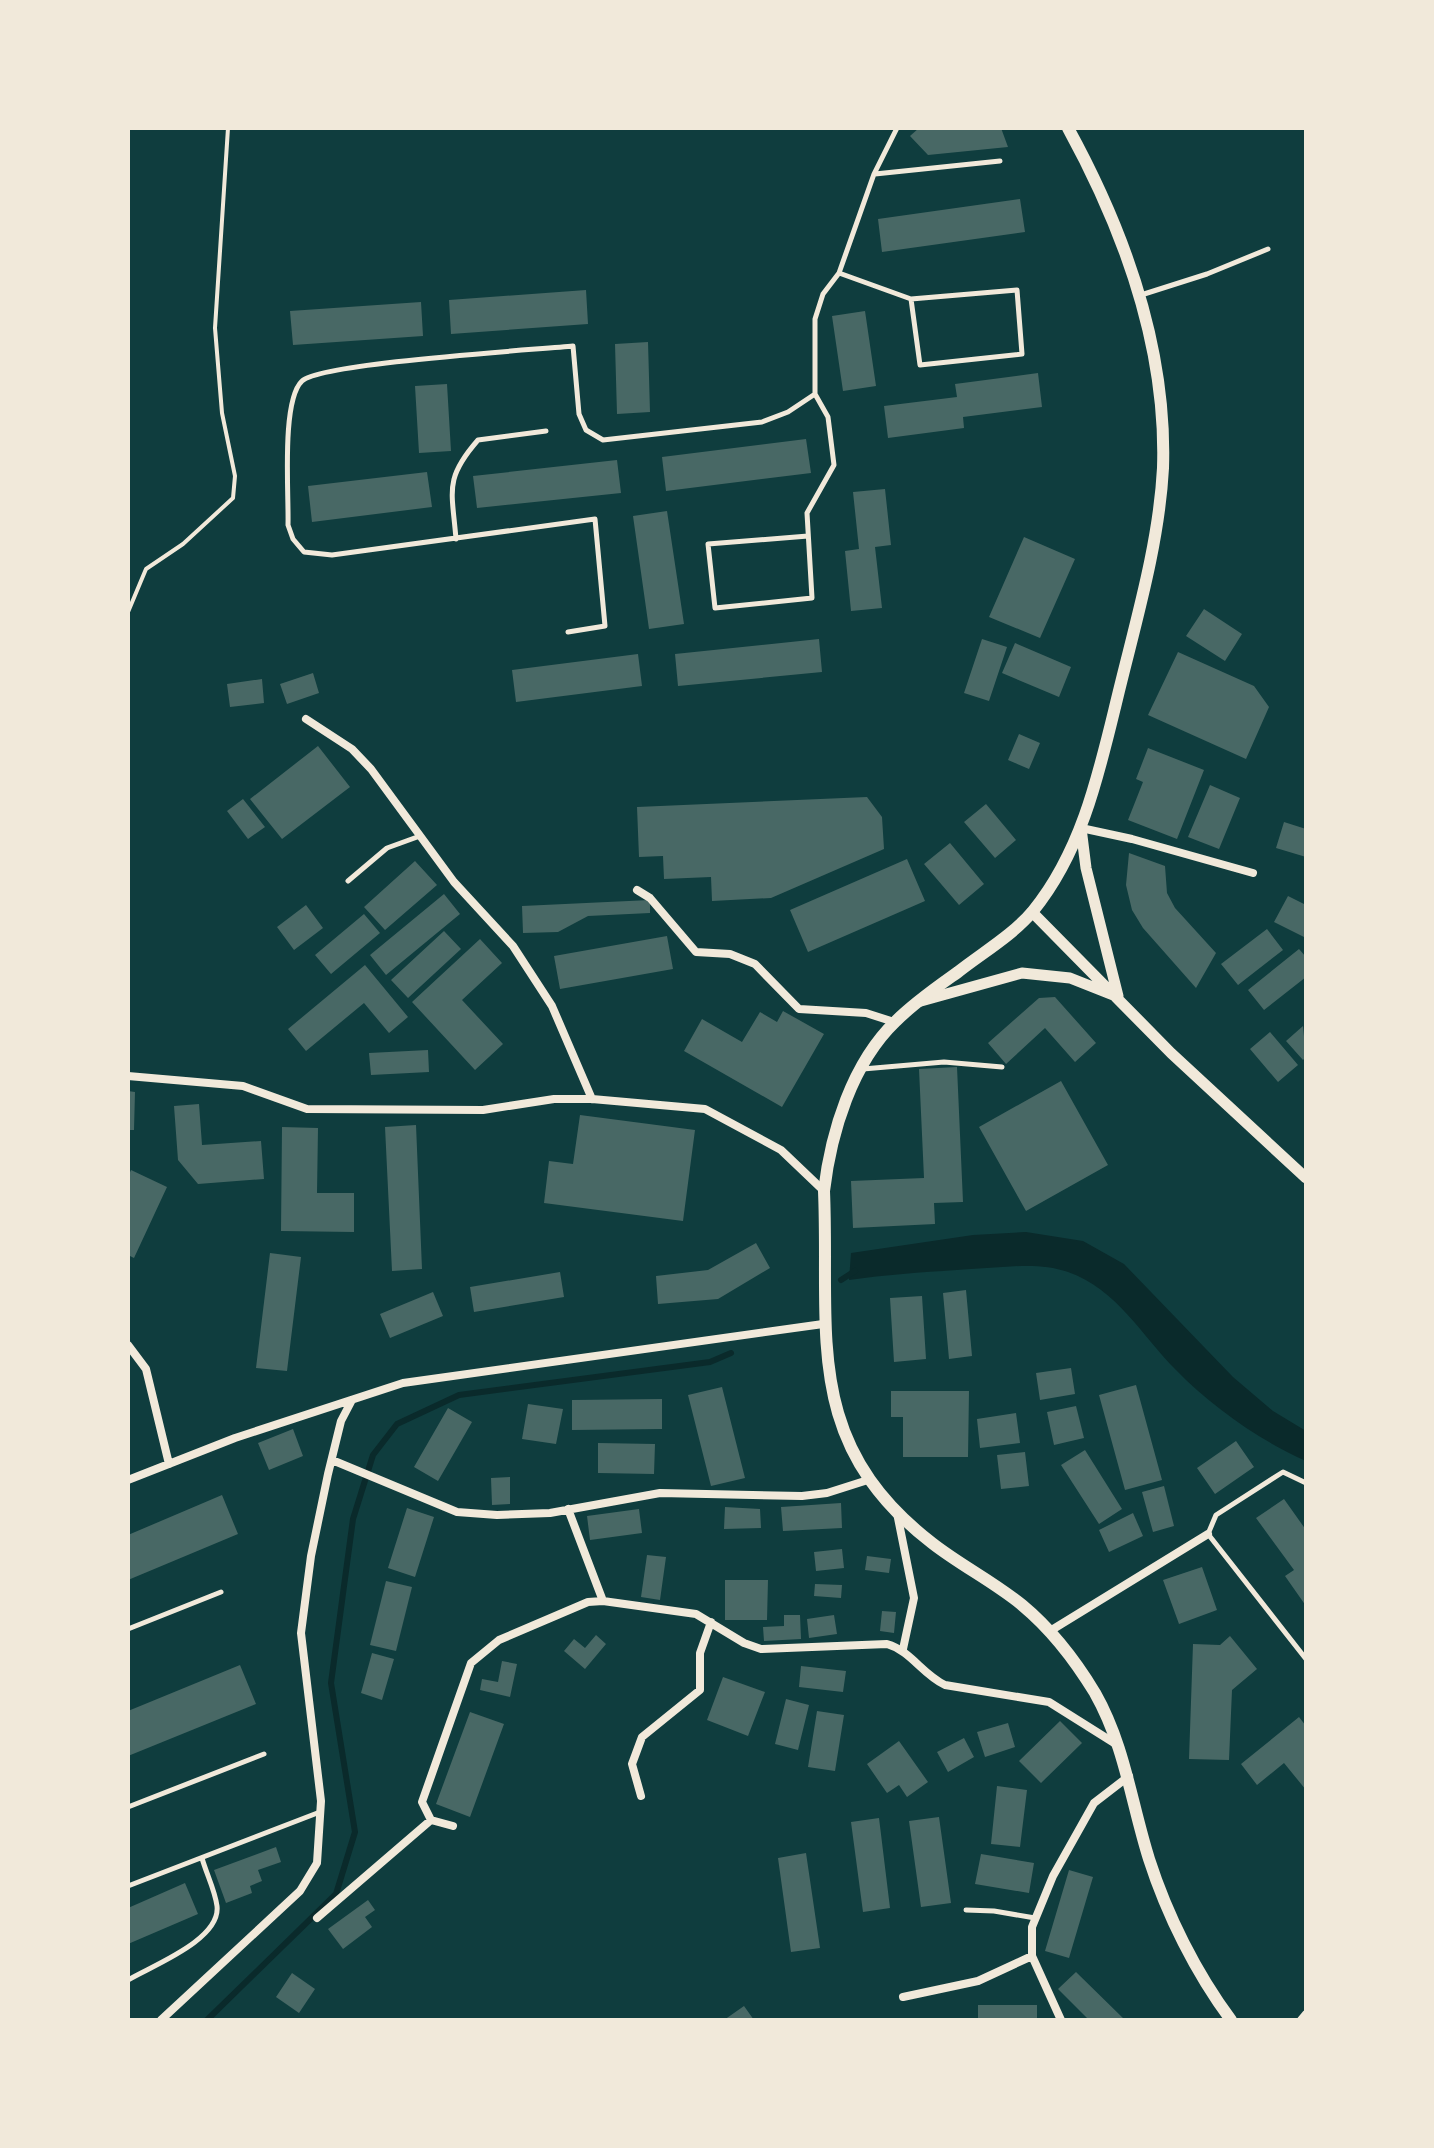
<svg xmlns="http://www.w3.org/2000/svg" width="1434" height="2148" viewBox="0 0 1434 2148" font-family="Arial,sans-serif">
<rect width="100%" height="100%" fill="#0f3d3e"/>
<path fill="#0a2a2b" d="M1026,1232L1083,1241L1124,1264L1233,1377L1273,1411L1306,1431V1461C1260,1441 1211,1406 1176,1370C1142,1336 1117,1289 1068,1272C1037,1261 1004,1268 971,1269C930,1272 890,1274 849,1280L851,1253L973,1235Z"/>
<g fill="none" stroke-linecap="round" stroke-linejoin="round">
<path stroke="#0a2a2b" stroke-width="6" d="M841,1280L855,1271
M207,2020L336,1894L355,1832L331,1683L353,1519L373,1455L397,1424L459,1395L710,1362L731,1353"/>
</g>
<path fill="#486865" d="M919,128H1001L1008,147L928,155L910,136Z
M1020,199L1025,232L882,252L878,219Z
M586,290L588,324L451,334L449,300Z
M421,302L423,336L293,345L290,311Z
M865,311L876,386L843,391L832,316Z
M648,342L650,412L617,414L615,344Z
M1038,373L1042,407L963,417L964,428L888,438L884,406L957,397L955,384Z
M447,384L451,451L419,453L415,386Z
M806,439L811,473L666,491L662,457Z
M617,460L621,493L477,508L473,476Z
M427,472L432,507L312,522L308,486Z
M885,489L891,545L875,547L882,608L851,611L845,551L859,549L853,492Z
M667,511L684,624L649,629L633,516Z
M1024,537L1075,559L1040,638L989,617Z
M1204,609L1242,634L1225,661L1186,636Z
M819,639L822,672L678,686L675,654Z
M982,639L1007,647L989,701L964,693Z
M1015,643L1071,667L1059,697L1002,673Z
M1178,652L1254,686L1269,707L1246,759L1148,715Z
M638,654L642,686L516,702L512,670Z
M313,673L319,693L287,704L280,684Z
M262,679L264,703L230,707L227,684Z
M1019,734L1040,743L1029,769L1008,760Z
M318,746L350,787L282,839L250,799Z
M1148,748L1204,770L1177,839L1128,820L1143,782L1136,779Z
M1210,785L1240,798L1219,849L1188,837Z
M867,797L882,817L884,849L771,898L712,901L711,877L664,879L663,856L639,857L637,807Z
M243,799L265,827L248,839L227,811Z
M986,804L1016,840L995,858L964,822Z
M1284,822L1306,829V857L1276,848Z
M950,843L984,884L959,905L924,864Z
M1129,853L1165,866L1167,893L1175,908L1216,953L1196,988L1143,928L1132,910L1126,885Z
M907,859L925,901L808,952L790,910Z
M415,861L437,885L385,930L364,907Z
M444,894L460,914L386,975L370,955Z
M1288,896L1306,905V938L1274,922Z
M650,900V913L588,916L558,932L523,933L522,906Z
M306,905L323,928L294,950L277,927Z
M364,914L380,933L331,974L315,955Z
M1267,929L1283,950L1238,985L1221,964Z
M444,931L461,949L408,998L391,980Z
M667,936L673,969L560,989L554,956Z
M480,939L502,963L462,1000L503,1044L475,1070L412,1002Z
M1299,949L1306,957V977L1264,1010L1248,990Z
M365,965L408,1017L389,1033L364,1003L306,1051L288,1029Z
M1055,997L1096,1043L1075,1062L1045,1028L1006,1064L988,1043L1039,998Z
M783,1011L824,1034L782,1107L684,1051L702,1019L742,1042L760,1012L777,1022Z
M1303,1026L1306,1057L1303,1060L1286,1041Z
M1270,1032L1298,1065L1278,1082L1250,1049Z
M428,1050L429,1072L371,1075L369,1053Z
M957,1067L963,1202L934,1203L935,1224L853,1228L851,1181L924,1178L919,1069Z
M1061,1081L1108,1165L1026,1211L979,1127Z
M128,1091L135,1092L134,1130H128Z
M199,1104L202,1145L261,1141L264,1179L198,1184L178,1160L174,1106Z
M580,1115L695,1130L683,1221L544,1203L549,1161L573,1164Z
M416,1125L422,1269L392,1271L385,1127Z
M282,1127L318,1128L317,1193H354V1232L281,1231Z
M131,1170L167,1187L134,1258L128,1255V1177Z
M756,1243L770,1268L718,1299L658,1304L656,1276L708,1270Z
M270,1253L301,1257L287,1371L256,1368Z
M560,1272L564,1297L474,1312L470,1287Z
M966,1290L972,1356L949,1359L943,1293Z
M433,1292L443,1316L390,1338L380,1314Z
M922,1296L926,1359L894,1362L890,1298Z
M1071,1368L1075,1394L1040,1400L1036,1373Z
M1136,1385L1162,1480L1125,1490L1099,1395Z
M722,1387L745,1478L711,1486L688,1395Z
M891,1391H969L968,1457H903V1417H891Z
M662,1399V1429L572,1430V1400Z
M528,1404L563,1409L556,1444L522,1439Z
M1076,1406L1084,1438L1054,1445L1047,1412Z
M448,1408L472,1422L438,1481L414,1467Z
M1016,1413L1020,1443L980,1448L977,1419Z
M293,1429L303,1456L269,1470L258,1443Z
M1236,1441L1254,1467L1215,1494L1197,1468Z
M598,1443L655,1444L654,1474L598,1473Z
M1085,1450L1122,1509L1099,1524L1061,1465Z
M1025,1452L1029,1486L1001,1489L997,1455Z
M510,1477V1504L492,1505L491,1478Z
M1164,1486L1174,1526L1153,1532L1142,1492Z
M222,1495L238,1534L128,1580V1535Z
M1284,1499L1306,1530V1606L1285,1576L1294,1570L1256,1518Z
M841,1503L842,1528L783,1531L781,1507Z
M725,1507L760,1509L761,1528L724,1529Z
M407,1508L434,1517L415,1577L388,1568Z
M639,1509L642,1533L590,1540L587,1516Z
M1133,1513L1143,1536L1109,1552L1099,1530Z
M842,1549L844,1568L816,1571L814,1552Z
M647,1555L666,1557L660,1600L641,1597Z
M867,1556L891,1559L889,1573L865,1570Z
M1202,1567L1217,1610L1179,1624L1163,1580Z
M725,1580H768L767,1620H725Z
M386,1581L412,1587L396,1651L370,1645Z
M815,1584L842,1585L841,1598L814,1596Z
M882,1611L896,1612L894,1633L880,1631Z
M784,1615H800L801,1639L764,1641L763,1627L784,1626Z
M834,1615L837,1634L809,1638L807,1619Z
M596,1635L606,1644L585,1669L564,1651L574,1639L585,1648Z
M1230,1636L1257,1669L1232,1690L1229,1760L1189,1759L1193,1644L1220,1645Z
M372,1653L394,1659L382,1700L361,1693Z
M502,1661L517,1664L510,1697L480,1690L482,1679L498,1682Z
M240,1665L256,1704L128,1756V1711Z
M801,1666L846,1671L843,1692L799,1687Z
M723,1677L765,1692L748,1736L707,1720Z
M786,1699L809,1705L798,1750L775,1744Z
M817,1711L844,1715L835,1771L808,1767Z
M470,1712L504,1724L470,1817L436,1804Z
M1299,1717L1306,1726V1790L1284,1763L1257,1785L1241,1764Z
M1060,1721L1082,1743L1041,1783L1019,1761Z
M1008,1723L1015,1747L985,1757L977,1732Z
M964,1738L974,1757L948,1772L937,1752Z
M899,1741L928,1782L907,1797L899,1785L887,1793L867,1764Z
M997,1786L1027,1790L1020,1847L991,1844Z
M939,1817L951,1903L921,1907L909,1821Z
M879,1818L890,1908L863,1912L851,1822Z
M276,1847L281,1862L258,1870L262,1881L250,1886L252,1893L226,1903L214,1870Z
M806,1853L820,1948L791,1952L778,1858Z
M981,1854L1034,1863L1029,1893L975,1884Z
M1069,1870L1093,1877L1069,1958L1045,1951Z
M185,1883L198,1914L128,1944V1908Z
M368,1900L375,1910L365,1917L372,1927L343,1949L328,1929Z
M1076,1972L1125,2020H1089L1058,1989Z
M292,1973L315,1989L299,2013L276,1997Z
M978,2005H1037V2020H978Z
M744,2006L754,2020H724Z"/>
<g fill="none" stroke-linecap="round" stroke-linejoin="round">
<path stroke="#f1e9da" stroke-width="4" d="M128,612L146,569L183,544L233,498L235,476L222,413L215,328L228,128"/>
<path stroke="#f1e9da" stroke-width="5" d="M875,174L1000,161
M839,273L911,299L1017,290L1022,354L920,365L911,299
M1141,295L1207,274L1268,249
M808,536L708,544L715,608L812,598L807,513L834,465L828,417L815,394V319L823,294L839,273L874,174L897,128
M456,539C452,490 444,479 478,440L546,431
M568,632L605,626L595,519L332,555L304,552L293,539L288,525C289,495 281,401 302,381C320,363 533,350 573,346L579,414L586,430L603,440L762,422L788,412L815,394
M348,881L387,848L420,836
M863,1069L944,1062L1002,1067
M1306,1483L1283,1472L1216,1515L1208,1534L1306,1659
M128,1629L221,1592
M128,1807L264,1754
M128,1886L320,1812
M966,1910L994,1911L1035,1918
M128,1980C151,1966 221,1940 217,1906C215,1890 206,1873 202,1858"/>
<path stroke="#f1e9da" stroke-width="8" d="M306,719L352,749L371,769L454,882L513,946L552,1006L592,1099
M1081,828L1132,839L1253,873
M637,890L650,898L696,952L730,954L755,964L799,1009L866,1013L894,1022
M128,1076L243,1086L307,1109L483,1110L554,1099H592L705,1109L781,1150L824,1191
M128,1345L146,1369L169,1464
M332,1460L457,1512L497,1515L550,1513L660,1493L802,1496L827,1493L871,1479
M128,1480L235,1438L403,1383L823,1324
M568,1509L603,1601
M897,1513L914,1598L903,1649
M1050,1631L1208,1534
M641,1796L632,1764L642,1737L700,1690V1653L711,1622
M453,1826L431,1820L422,1802L471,1663L499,1640L588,1602L603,1601L696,1614L744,1643L761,1649L887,1644C911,1651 922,1674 945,1685L1049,1702L1119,1746
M317,1918L431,1820
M903,1997L978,1981L1032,1956
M161,2020L300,1891L317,1863L321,1801L301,1633L311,1556L328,1474L341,1421L352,1400
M1061,2020L1032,1956V1927L1053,1876L1094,1803L1129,1776
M1301,2020L1306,2014"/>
<path stroke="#f1e9da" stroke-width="11" d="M1081,828L1086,868L1118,996
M1032,912L1171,1053L1306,1178
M921,1001L1022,973L1070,978L1113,995"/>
<path stroke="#f1e9da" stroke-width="12" d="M1068,128C1125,232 1167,347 1163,468C1159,545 1135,624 1117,699C1099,773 1082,851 1033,911C1013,935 982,953 958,972C937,987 915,1002 896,1021C852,1063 831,1132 824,1191C830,1334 801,1442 932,1543C960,1565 994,1582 1022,1605C1051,1629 1075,1660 1095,1693C1125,1746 1131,1802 1149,1859C1167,1915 1196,1973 1231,2020"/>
</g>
<rect width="1434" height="2148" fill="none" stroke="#f1e9da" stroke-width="260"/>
</svg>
